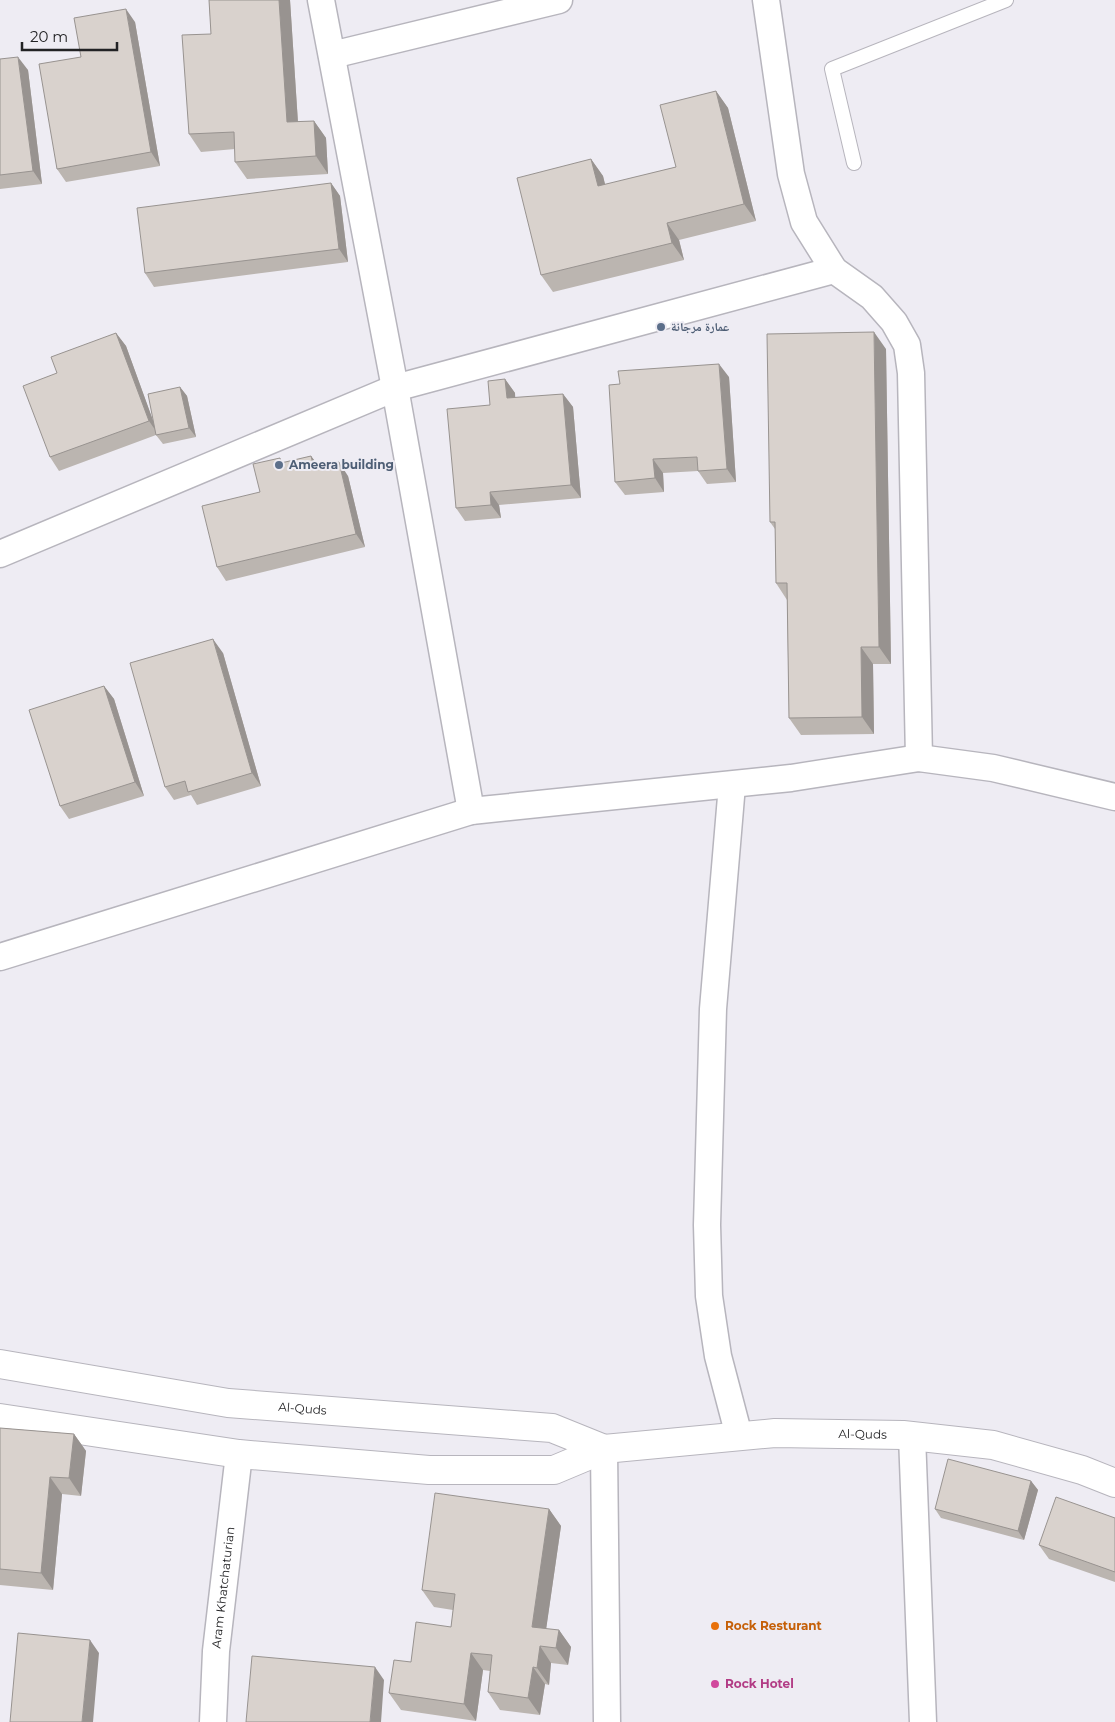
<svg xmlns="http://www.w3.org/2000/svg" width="1115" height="1722" viewBox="0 0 1115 1722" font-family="Montserrat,'Noto Naskh Arabic',sans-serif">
<rect width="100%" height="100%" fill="#eeecf3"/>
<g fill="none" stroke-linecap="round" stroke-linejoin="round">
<defs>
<path id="service" d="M854,163L832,69L1006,0"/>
<g id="minor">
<path d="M321,0L395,388L471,811"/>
<path d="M766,0L791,174L804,222L834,270L872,297L894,322L907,345L911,373L919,758"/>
<path d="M332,55L559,0"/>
<path d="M0,554L395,388L834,270"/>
<path d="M732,785L713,1009L707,1225L709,1296L718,1356L739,1436"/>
<path d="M0,957L471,811L791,778L919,758L993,768L1115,797"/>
<path d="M912,1436L923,1722"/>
<path d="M604,1449L607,1722"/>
<path id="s1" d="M213,1722L216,1651L239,1454"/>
</g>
<g id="tertiary">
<path id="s2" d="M0,1364L228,1403L552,1428L604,1449"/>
<path id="s3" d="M0,1418L239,1454L429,1470H554L604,1449L775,1433L903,1435L993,1445L1082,1470L1115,1483"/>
</g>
</defs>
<use href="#service" stroke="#b7b5bd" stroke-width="16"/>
<use href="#minor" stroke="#b7b5bd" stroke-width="29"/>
<use href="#tertiary" stroke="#b7b5bd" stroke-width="30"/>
<use href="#service" stroke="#fff" stroke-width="14"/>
<use href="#minor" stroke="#fff" stroke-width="26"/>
<use href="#tertiary" stroke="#fff" stroke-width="28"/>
</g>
<path fill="#bbb5b0" d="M209,0H290L298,122L314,121L326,138L328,174L247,179L235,162V149L201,152L189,134L211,34Z
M135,22L160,166L66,182L57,169L81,57Z
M0,59L28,70L42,184L0,189Z
M716,91L728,108L756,221L679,240L684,260L553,292L541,275L591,159L603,176L605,185L676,167Z
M331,183L340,196L348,262L154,287L145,273Z
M116,333L126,346L153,421L180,387L187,396L196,437L163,444L156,435L59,471L50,457L57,373Z
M886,349L891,664H873L874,734L801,735L789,718L787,600L776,583L775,529L770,522Z
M729,377L736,482L707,484L698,471L663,473L664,492L625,495L615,482Z
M505,379L515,393V398L563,394L573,407L581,498L499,505L501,518L465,521L456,508L490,405Z
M311,456L319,467L348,476L365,547L226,581L217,567L260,492L283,463Z
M223,653L261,786L197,805L191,795L174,800L165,787Z
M104,686L114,699L144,796L69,819L60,806Z
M0,1428L74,1434L86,1451L81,1496L62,1494L53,1590L0,1585Z
M1031,1481L1038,1490L1024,1540L941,1518L935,1509Z
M549,1509L561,1526L546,1629L559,1630L571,1647L568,1665L551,1663L549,1685L545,1684L540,1715L500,1710L488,1692L490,1671L483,1670L476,1721L401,1710L389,1693L411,1662L451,1627L453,1610L434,1607L422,1590Z
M1115,1518V1582L1049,1559L1039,1545Z"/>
<path fill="#989390" d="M279,0H290L299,139L287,122Z
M126,9L135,22L160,166L151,152Z
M18,57L28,70L42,184L33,171Z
M716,91L728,108L756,221L744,204Z
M314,121L326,138L328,174L316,156Z
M591,159L603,176L610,204L598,186Z
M331,183L340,196L348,262L339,249Z
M667,223L679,240L684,260L672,243Z
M874,332L886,349L891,664L879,647Z
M116,333L126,346L158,434L149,421Z
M719,364L729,377L736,482L727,469Z
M505,379L515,393L516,412L507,398Z
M180,387L187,396L196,437L189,428Z
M563,394L573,407L581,498L571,485Z
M311,456L321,469L314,468Z
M653,459L663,473L664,492L655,478Z
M339,462L348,476L365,547L356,534Z
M490,492L499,505L501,518L491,505Z
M213,639L223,653L261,786L252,773Z
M861,647L873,664L874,734L862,717Z
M104,686L114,699L144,796L135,782Z
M74,1434L86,1451L81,1496L69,1478Z
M50,1477L62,1494L53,1590L41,1573Z
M1031,1481L1038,1490L1024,1540L1018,1531Z
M549,1509L561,1526L544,1644L532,1627Z
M559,1630L571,1647L568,1665L556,1648Z
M90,1640L99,1653L93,1722H82Z
M540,1646L551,1663L549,1685L537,1668Z
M471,1653L483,1670L476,1721L464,1704Z
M375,1667L384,1680L381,1722H370Z
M533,1667L545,1684L540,1715L528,1698Z"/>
<path fill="#d9d2cd" stroke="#989390" d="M209,0H279L287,122L314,121L316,156L235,162L234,132L189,134L182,35L211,34Z
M126,9L151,152L57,169L39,64L81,57L74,18Z
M18,57L33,171L0,175V59Z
M716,91L744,204L667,223L672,243L541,275L517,178L591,159L598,186L676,167L660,105Z
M331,183L339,249L145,273L137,208Z
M874,332L879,647H861L862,717L789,718L787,583H776L775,522H770L767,334Z
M116,333L149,421L50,457L23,386L57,373L51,357Z
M719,364L727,469L698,471L697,457L653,459L655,478L615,482L609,385L620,384L618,371Z
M505,379L507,398L563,394L571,485L490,492L491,505L456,508L447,409L490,405L488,381Z
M180,387L189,428L156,435L148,394Z
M311,456L314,468L339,462L356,534L217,567L202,506L260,492L253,464L280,458L281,463Z
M213,639L252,773L188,792L185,781L165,787L130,663Z
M104,686L135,782L60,806L29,710Z
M0,1428L74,1434L69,1478L50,1477L41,1573L0,1569Z
M948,1459L1031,1481L1018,1531L935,1509Z
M435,1493L549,1509L532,1627L559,1630L556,1648L540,1646L537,1668L533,1667L528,1698L488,1692L492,1655L471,1653L464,1704L389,1693L394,1660L411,1662L416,1622L451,1627L455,1594L422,1590Z
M1056,1497L1115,1518V1572L1039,1545Z
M18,1633L90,1640L82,1722H10Z
M252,1656L375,1667L370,1722H246Z"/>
<g fill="#5c6f8a" stroke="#eeecf3" stroke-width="2">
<circle cx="661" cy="327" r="5"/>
<circle cx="279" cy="465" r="5"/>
</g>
<circle fill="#e8710a" stroke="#eeecf3" stroke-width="2" cx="715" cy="1626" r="5"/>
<circle fill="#d1479c" stroke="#eeecf3" stroke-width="2" cx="715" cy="1684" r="5"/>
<g text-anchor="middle" stroke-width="4" stroke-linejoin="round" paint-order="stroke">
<g font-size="12" font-weight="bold" fill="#4e5e75" stroke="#eeecf3" text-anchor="start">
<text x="671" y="331">عمارة مرجانة</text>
<text x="289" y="469">Ameera building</text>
</g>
<g font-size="12" fill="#222224" stroke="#eeecf3">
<text dy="4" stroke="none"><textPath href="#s2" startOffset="306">Al-Quds</textPath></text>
<text dy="4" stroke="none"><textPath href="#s3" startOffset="871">Al-Quds</textPath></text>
<text dy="4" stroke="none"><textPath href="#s1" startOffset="135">Aram Khatchaturian</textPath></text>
</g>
<g font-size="12" font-weight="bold" fill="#c56008" stroke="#eeecf3" text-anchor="start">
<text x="725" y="1630">Rock Resturant</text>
</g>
<g font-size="12" font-weight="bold" fill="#b23c85" stroke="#eeecf3" text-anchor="start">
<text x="725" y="1688">Rock Hotel</text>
</g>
</g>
<path d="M22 42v8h95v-8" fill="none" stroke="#222224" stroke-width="2.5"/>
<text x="30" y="42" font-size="15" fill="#222224" stroke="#eeecf3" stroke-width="4" paint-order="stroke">20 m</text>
</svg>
